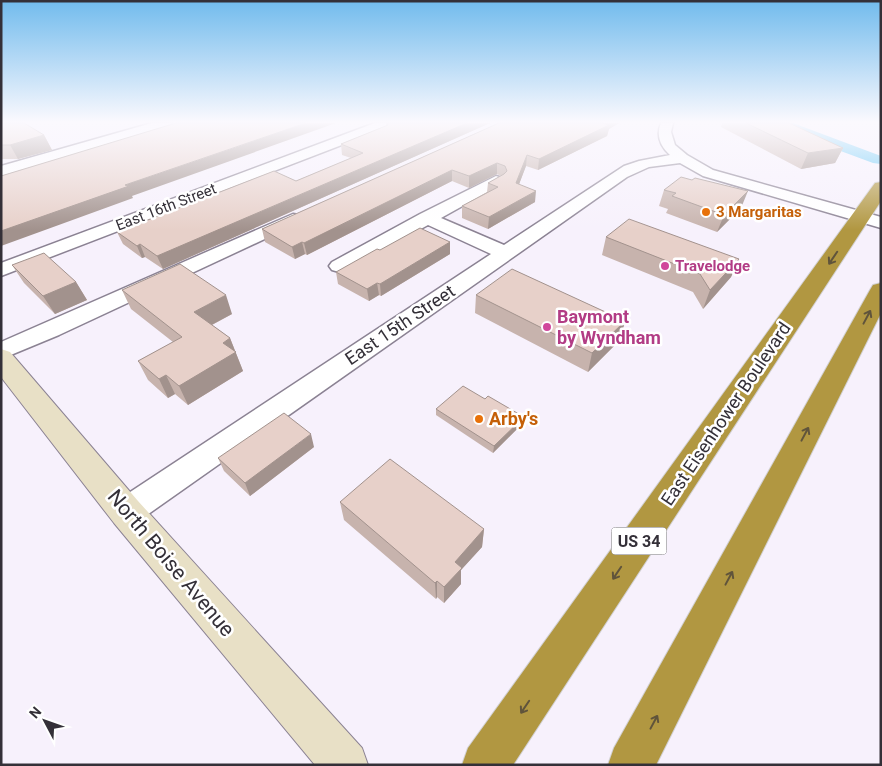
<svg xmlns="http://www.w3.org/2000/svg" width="882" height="766" viewBox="0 0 882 766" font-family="Roboto,sans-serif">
<rect width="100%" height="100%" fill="#f7f1fc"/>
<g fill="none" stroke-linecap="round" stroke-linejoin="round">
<path fill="#5ec5f5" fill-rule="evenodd" d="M780,123H793L881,156V164L873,163L784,130Z"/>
<defs>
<path id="street" d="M152,123H172L170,126L1,176V166Z
M375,123H393L391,126L1,276V263Z
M661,123H673L671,132L675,145L687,155L713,170L881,217V228L703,176L680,163L649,167L627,177L137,522L126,526L115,522L111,512L115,502L491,254L428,225L346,270L339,272L332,270L329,266L332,262L420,214L496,176L502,178L504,181L502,184L441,218L504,245L624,166L639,161L670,155C660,146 656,135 661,123Z
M293,214L299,215L302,219L299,223L59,335L1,359V342Z"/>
<path id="secondary" d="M1,349L10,352L138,501L362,748L368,765H315L114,523L1,377Z"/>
<path id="highway" d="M881,182V201L513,765H462L468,748L875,183Z
M881,283V313L656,765H608L614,748L870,290L873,285Z"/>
</defs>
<use href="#street" stroke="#8b8293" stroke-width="3"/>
<use href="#secondary" stroke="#8b8293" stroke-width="2"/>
<use href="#highway" stroke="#d2d1d3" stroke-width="2"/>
<use href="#street" fill="#fff" fill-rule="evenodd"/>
<use href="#secondary" fill="#e8e0c6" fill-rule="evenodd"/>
<use href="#highway" fill="#b19741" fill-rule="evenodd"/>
</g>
<path fill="#c7b3ad" d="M1,123L44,135L52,150L18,159H1Z
M386,123H490L163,269L145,257L142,258L123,244L117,232L296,181L351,158L342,155L341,144L386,126Z
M499,123H619L609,129L607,136L538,170L526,166L519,184L535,202L488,229L462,218V206L487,192L488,183L501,176L497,174L469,188L452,181L307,255L305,254L295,259L265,242L262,229Z
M722,123H789L843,148L835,163L801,169L721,127Z
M664,190L741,208L717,232L666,213L668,209L659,206Z
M606,237L739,259L731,277L703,309L693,292L602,255Z
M450,242V254L381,296L379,295L369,301L338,284L336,272L380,250Z
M12,265L76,282L87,300L55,314L24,283Z
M122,290L232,314L212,325L230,338L243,371L188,405L175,394L168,398L148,380L138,361L173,342L131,309Z
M476,295L625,321L620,340L588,372L475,313Z
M485,399L523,423L493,453L436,415V409Z
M314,447L250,496L224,471L218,458Z
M340,502L484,529L482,547L461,570V584L444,603L437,597L436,599L344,520Z"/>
<path fill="#a2928d" d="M306,123H336L132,196L133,198L1,246V231L125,185Z
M467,123H490L163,269L157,256Z
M603,123H619L609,129L607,136L538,170L539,159Z
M44,135L52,150L18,159L10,145Z
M843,148L835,163L801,169L808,153Z
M527,155L526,166L515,195L516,183Z
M497,163V174L469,188V176Z
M452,170V181L307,255L304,243Z
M536,191L535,202L488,229L489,217Z
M748,191L741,208L717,232L724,215Z
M302,242L305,254L295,259L292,247Z
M450,242V254L381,296L380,284Z
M140,244L145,257L142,258L137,246Z
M739,259L731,277L703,309L710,290Z
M76,282L87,300L55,314L43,296Z
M377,283L379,295L369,301L367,289Z
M226,295L232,314L202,330L194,312Z
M625,321L620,340L588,372L592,353Z
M230,338L243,371L188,405L179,386L223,343Z
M166,375L175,394L168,398L159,379Z
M524,417L523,423L493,453L494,446Z
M311,434L314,447L250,496L245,483Z
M484,529L482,547L461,570V584L444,603V587L455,562Z
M437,581V597L436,599L435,583Z"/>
<path fill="#e7d0c9" stroke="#a2928d" d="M1,123H24L44,135L10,145H1Z
M176,123H306L125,185L129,186L1,231V176Z
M387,123H467L157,256L140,244L137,246L117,232L274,171L296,181L363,153L341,144L388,125Z
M499,123H603H602L609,125L539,159L527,155L516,183L536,191L489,217L462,206L498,187L488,183L504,174L507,171L505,166L497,163L469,176L452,170L304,243L302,242L292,247L262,229Z
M746,123H789L843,148L808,153Z
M681,177L692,180L695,178L748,191L724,215L672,196L676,193L664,190Z
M629,219L739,259L710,290L700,274L606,237Z
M420,228L450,242L380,284L377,283L367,289L336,272L377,249L380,250Z
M44,253L76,282L43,296L12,265Z
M180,264L226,295L194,312L230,338L223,343L236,352L179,386L166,375L159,379L138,361L182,337L122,290Z
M512,269L625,321L592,353L476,295Z
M463,386L485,399L488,396L524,417L494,446L436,409Z
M284,413L311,434L245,483L218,458Z
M390,459L484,529L455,562L462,568L444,587L437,581L435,583L340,502Z"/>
<defs><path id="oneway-shaft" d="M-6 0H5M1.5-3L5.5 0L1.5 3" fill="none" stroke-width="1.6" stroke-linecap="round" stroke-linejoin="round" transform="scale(1.25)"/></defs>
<g stroke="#60543b">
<use href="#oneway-shaft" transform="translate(833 258) rotate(124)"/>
<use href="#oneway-shaft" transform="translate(867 317) rotate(-62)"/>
<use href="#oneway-shaft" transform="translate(805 434) rotate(-62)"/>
<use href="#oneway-shaft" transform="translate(617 573) rotate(124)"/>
<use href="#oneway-shaft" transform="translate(729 578) rotate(-62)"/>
<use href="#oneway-shaft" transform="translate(525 707) rotate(124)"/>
<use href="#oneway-shaft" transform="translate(654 722) rotate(-62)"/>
</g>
<linearGradient id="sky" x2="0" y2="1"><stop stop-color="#71bbed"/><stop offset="0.53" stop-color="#fbf9fe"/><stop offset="1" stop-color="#fbf9fe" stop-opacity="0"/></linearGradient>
<rect width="882" height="230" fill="url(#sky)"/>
<g fill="#e8710a" stroke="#fff" stroke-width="2">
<circle cx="706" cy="212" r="5"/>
<circle cx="479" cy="419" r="5"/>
</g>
<g fill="#d1479c" stroke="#fff" stroke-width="2">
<circle cx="665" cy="266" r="5"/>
<circle cx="547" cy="327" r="5"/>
</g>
<g text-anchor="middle" stroke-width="5" stroke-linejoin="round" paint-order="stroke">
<g font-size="15" fill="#343038" stroke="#fff">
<text transform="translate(166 207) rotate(-21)" y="5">East 16th Street</text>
</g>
<g font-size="15" font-weight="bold" fill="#c56008" stroke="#fff" text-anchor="start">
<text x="716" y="217">3 Margaritas</text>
</g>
<g font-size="15" font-weight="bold" fill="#b23c85" stroke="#fff" text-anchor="start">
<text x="675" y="271">Travelodge</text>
</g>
<rect fill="#fff" stroke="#716e74" stroke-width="1" x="611.5" y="527.5" width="55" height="27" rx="4"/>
<g font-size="16" font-weight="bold" fill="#343038">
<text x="639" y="547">US 34</text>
</g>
<g font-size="18" font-weight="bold" fill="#b23c85" stroke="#fff" text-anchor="start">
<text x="557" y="323">Baymont<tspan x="557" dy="21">by Wyndham</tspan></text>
</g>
<g font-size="18" fill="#343038" stroke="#fff">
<text transform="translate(400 325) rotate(-34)" y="6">East 15th Street</text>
<text transform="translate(726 414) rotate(-56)" y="6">East Eisenhower Boulevard</text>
</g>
<g font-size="18" font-weight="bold" fill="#c56008" stroke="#fff" text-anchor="start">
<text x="489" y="425">Arby's</text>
</g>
<g font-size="21" fill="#343038" stroke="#fff">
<text transform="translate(171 563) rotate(50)" y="7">North Boise Avenue</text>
</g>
</g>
<rect width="882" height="766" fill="none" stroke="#343038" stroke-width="5"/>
<g transform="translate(45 721) rotate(311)" stroke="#ffffff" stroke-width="4" paint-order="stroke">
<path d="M0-4L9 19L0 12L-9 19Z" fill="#343038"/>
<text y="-8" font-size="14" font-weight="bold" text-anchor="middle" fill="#343038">N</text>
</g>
</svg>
